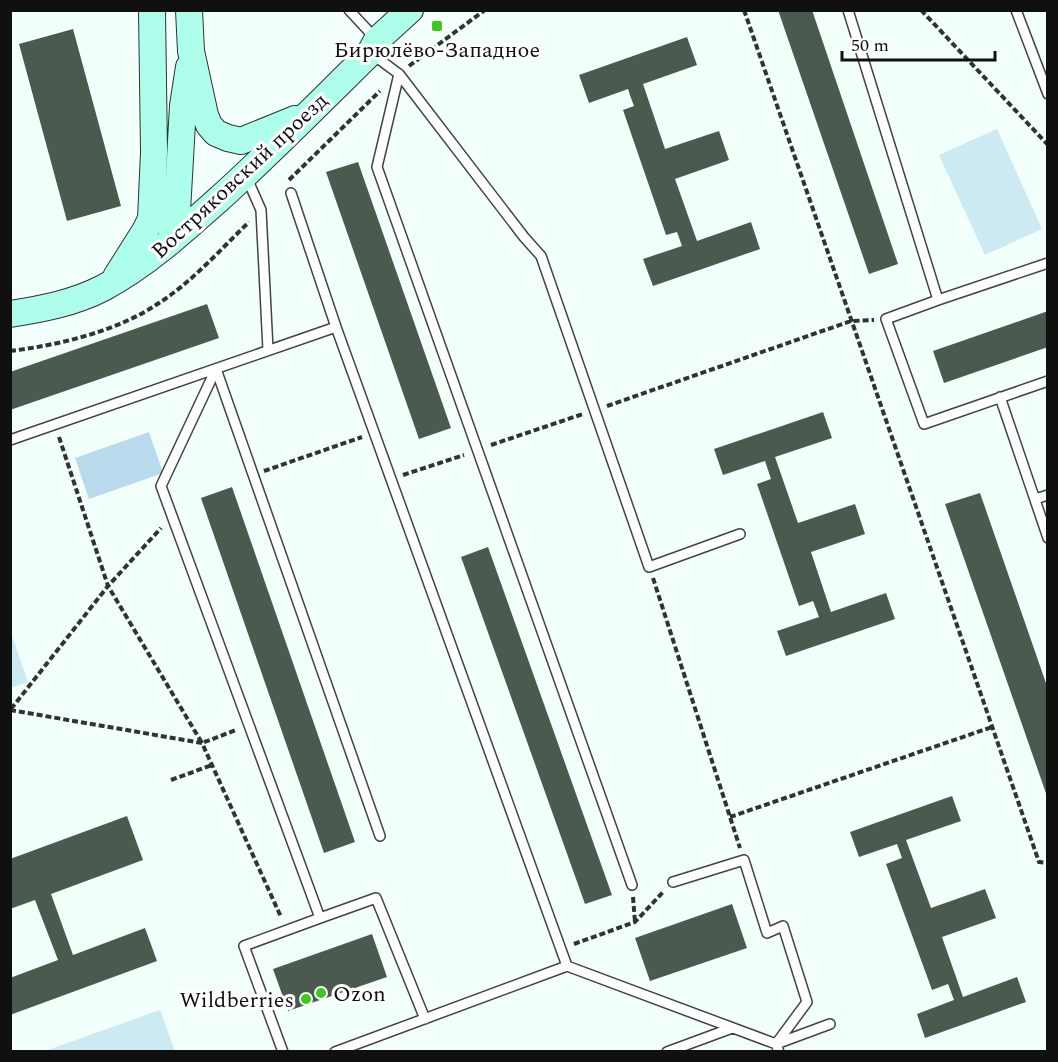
<svg xmlns="http://www.w3.org/2000/svg" width="1058" height="1062" viewBox="0 0 1058 1062" font-family="Spectral,serif">
<rect width="100%" height="100%" fill="#f2fffb"/>
<path fill="#b9daed" d="M149,432L163,473L89,499L75,458Z"/>
<path fill="#cbeaf3" d="M997,129L1042,229L985,255L939,155Z
M11,633L28,682L11,688H10Z
M160,1010L175,1051H45Z"/>
<path fill="#4b594f" d="M778,10H812L898,264L869,274Z
M73,29L121,206L67,221L19,44Z
M687,37L697,65L643,84L665,149L719,131L729,160L675,179L697,241L751,222L760,249L653,286L643,259L682,246L677,232L666,235L623,110L634,106L631,98L628,89L589,103L579,75Z
M358,162L451,428L419,439L326,172Z
M207,304L219,338L10,410V372Z
M1048,311V347L944,383L933,351Z
M823,412L832,438L775,457L798,523L855,504L865,534L811,552L831,612L886,593L895,619L786,656L777,631L819,617L813,601L799,606L757,484L771,479L765,461L723,475L714,449Z
M232,487L355,842L324,853L201,498Z
M980,493L1048,689V799L945,504Z
M488,547L612,895L585,904L461,557Z
M952,796L961,821L906,840L931,908L985,889L996,918L942,937L963,997L1017,977L1026,1002L925,1038L917,1014L954,1000L948,984L932,990L886,864L902,858L897,844L859,857L850,832Z
M127,816L143,860L51,894L73,955L145,928L157,961L10,1015V978L58,960L35,900L10,909V859Z
M732,904L747,948L650,981L635,938Z
M372,934L387,977L288,1011L273,969Z"/>
<g fill="none" stroke-linecap="round" stroke-linejoin="round">
<defs>
<path id="lane" d="M349,10L375,38
M848,10L938,300L886,319L924,424L1048,381
M1016,10L1048,94
M372,54L399,74L524,237L541,256L649,567L740,534
M399,74L377,167L632,885
M246,176L261,210L268,350
M938,300L1048,263
M1000,397L1048,538
M10,440L336,327L291,193
M1035,499L1048,495
M673,882L744,860L767,933L783,926L807,1002L776,1044L779,1052
M320,918L376,898L425,1019
M567,966L776,1044L830,1024
M283,1052L244,946L320,918L161,486L216,369L380,836
M335,1052L567,966L336,327
M667,1052L732,1028"/>
<path id="secondary" d="M189,10L191,51L205,115L209,125L216,133L228,138L241,141L295,119
M170,242L177,211L183,106L189,67
M116,277L145,231L151,219L154,152L152,10
M10,314C42,309 74,303 103,288C146,265 182,232 219,199C271,152 320,102 370,53L377,40L410,10"/>
</defs>
<use href="#lane" stroke="#434343" stroke-width="12"/>
<use href="#secondary" stroke="#323232" stroke-width="28"/>
<path stroke="#323232" stroke-width="4" stroke-dasharray="6 3" stroke-linecap="butt" d="M744,10L1039,862L1048,863
M921,10L1048,145
M409,66L485,10
M289,180L380,91
M10,351C60,345 118,331 159,303C193,281 220,250 249,222
M607,406L851,321L874,320
M59,437L108,586L202,743L236,730
M491,445L583,414
M264,471L362,437
M403,475L464,455
M653,578L740,848
M11,709L108,586L161,528
M10,710L202,743L281,917
M171,780L212,765
M730,817L992,727
M633,897L635,922
M574,944L635,922L664,891"/>
<use href="#lane" stroke="#fff" stroke-width="9"/>
<use href="#secondary" stroke="#adffec" stroke-width="26"/>
</g>
<g fill="#3bc91e" stroke="#fff" stroke-width="2">
<rect x="431" y="20" width="12" height="12" rx="3"/>
<circle cx="321" cy="993" r="6"/>
<circle cx="306" cy="999" r="6"/>
</g>
<g text-anchor="middle" stroke-width="6" stroke-linejoin="round" paint-order="stroke">
<g font-size="22" fill="#101010" stroke="#fff">
<text x="437" y="57">Бирюлёво-Западное</text>
<text x="333" y="1001" text-anchor="start">Ozon</text>
<text x="294" y="1007" text-anchor="end">Wildberries</text>
</g>
<g font-size="22" fill="#101010" stroke="#fff">
<text transform="translate(239 175) rotate(-43)" y="8">Востряковский проезд</text>
</g>
</g>
<rect width="1058" height="1062" fill="none" stroke="#101010" stroke-width="24"/>
<path d="M842 51v9h153v-9" fill="none" stroke="#101010" stroke-width="3"/>
<text x="851" y="51" font-size="18" fill="#101010" stroke="#ffffff" stroke-width="4.5" paint-order="stroke">50 m</text>
</svg>
